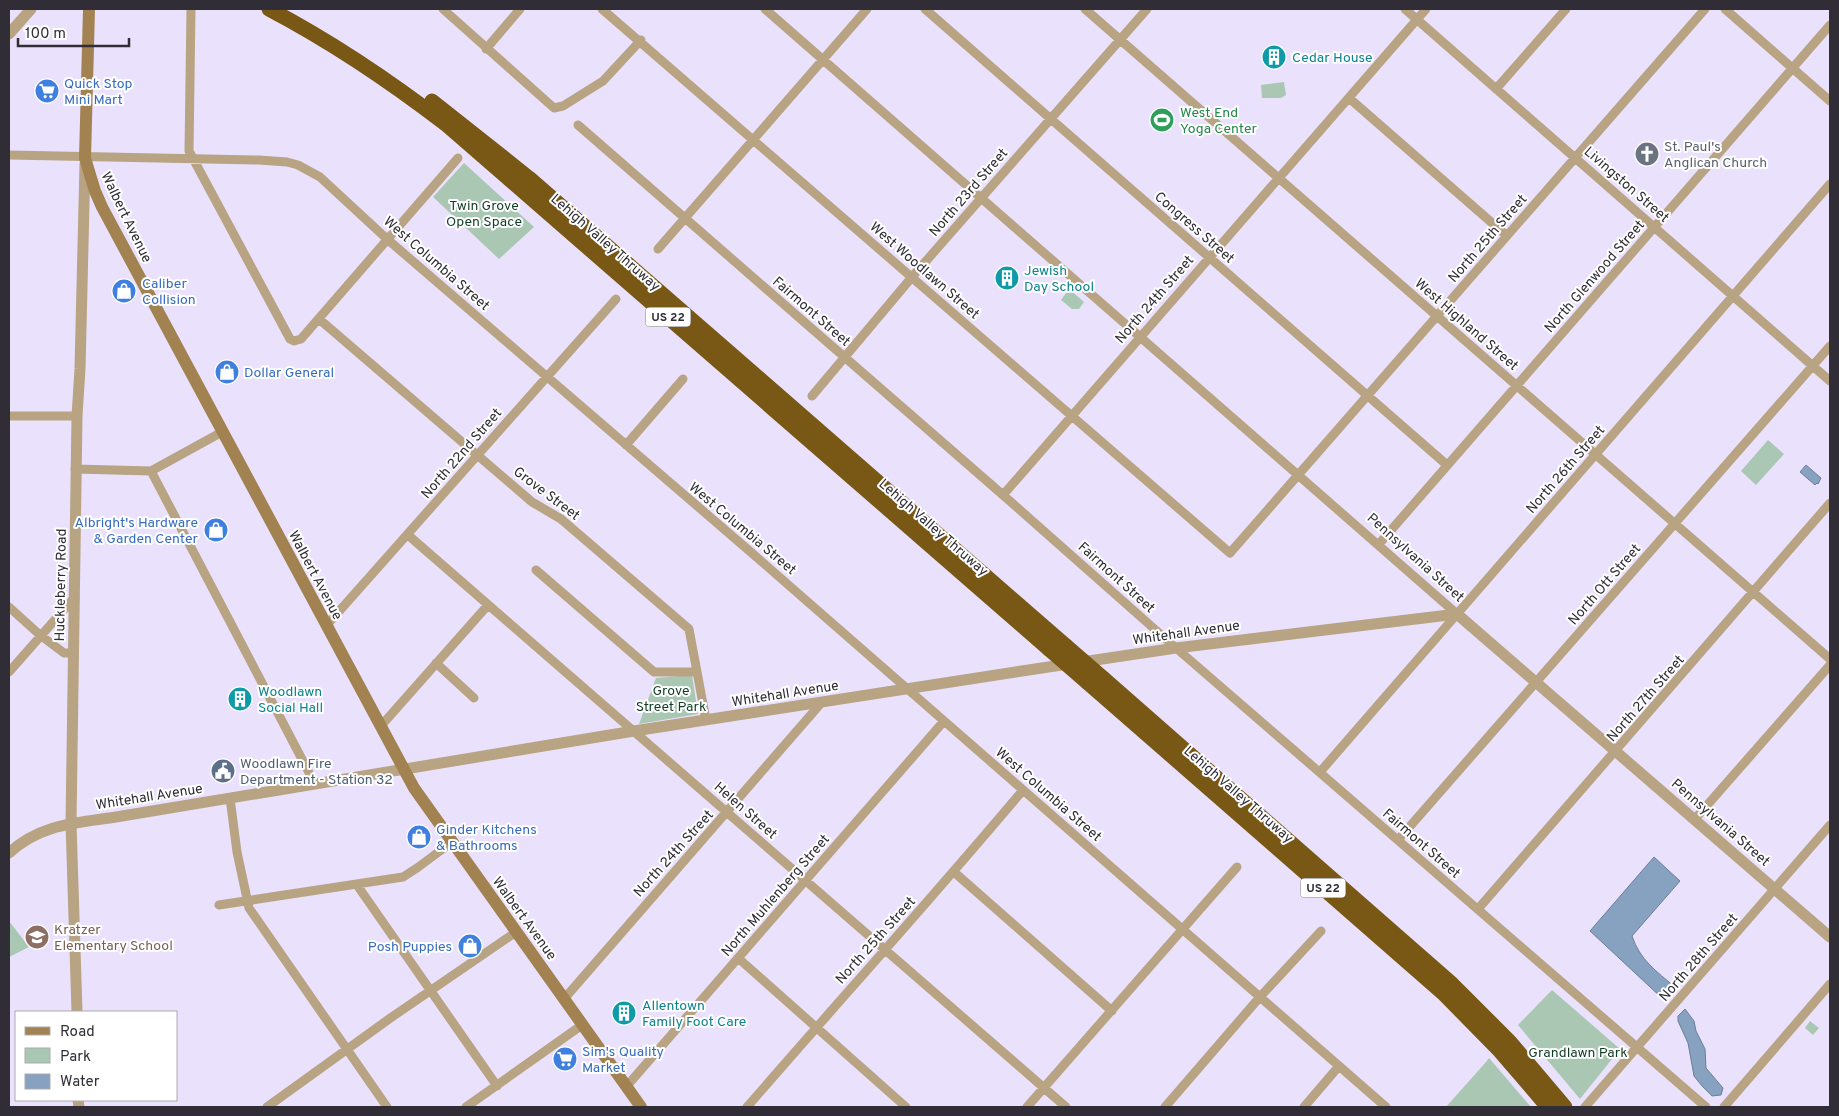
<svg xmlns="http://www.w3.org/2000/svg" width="1839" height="1116" viewBox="0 0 1839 1116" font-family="Overpass,sans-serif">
<rect width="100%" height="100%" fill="#eae2fd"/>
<path fill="#aac7b3" d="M1284,82L1286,95L1281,98H1262L1261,85Z
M464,163L534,227L499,259L433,197Z
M1069,289L1084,302L1079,309H1072L1061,300Z
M1768,440L1784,454L1756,485L1741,471Z
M692,675L698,714L639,724L656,678Z
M9,921L29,947L9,957Z
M1552,990L1620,1049L1580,1099L1518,1025Z
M1810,1021L1819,1028L1813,1035L1805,1028Z
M1489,1058L1531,1107H1446L1486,1062Z"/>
<path fill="#87a1c0" stroke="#6d7e97" d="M1806,465L1821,478L1818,484L1817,483L1815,485L1800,472Z
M1654,857L1680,881L1632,936C1640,960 1656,971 1675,987L1664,1000L1590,931Z
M1685,1009L1694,1021L1696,1031L1705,1049L1706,1068L1723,1088L1721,1095L1712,1096L1702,1086L1694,1076L1688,1043L1678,1021V1016Z"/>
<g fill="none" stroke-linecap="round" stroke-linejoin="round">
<path stroke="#b8a383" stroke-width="9" d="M191,9L189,151L290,339L294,341L301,339L458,158
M443,9L554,108L563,106L603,81L641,40
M602,9L1230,553C1389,372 1548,191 1705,9
M765,9L1457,614
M925,9L1447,465
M1085,9L1830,659
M1405,9L1830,381
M1725,9L1830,101
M486,49L520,9
M1496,89L1566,9
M1349,98L1507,236
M578,125L1003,495L1176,648L1706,1107
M9,155L259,160L287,162L298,165L320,177L387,239L753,554L1386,1107
M658,249L867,9
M319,319L532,502L561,519L689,629L706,720
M812,396L912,277L1147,9
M9,416H77
M626,445L683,379
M75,469L151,471L222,432
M151,471L315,784
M1003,495L1426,9
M408,535L1066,1107
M1379,544L1830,25
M536,570L654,672H697
M9,607L40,635L64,653H74
M326,626L616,299
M436,663L474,698
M9,672L75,597
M380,727L488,605
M1320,772L1830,184
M230,798L237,852L249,908L387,1107
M1695,819L1830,665
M1398,840L1830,346
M954,872L1112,1011
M357,885L497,1086
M219,905L403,877L417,868L452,842
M1478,909L1830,503
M738,958L906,1107
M564,999L822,702
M626,1087L944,721
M267,1107L389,1019L516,932
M466,1107L582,1025
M747,1107C839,1001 933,897 1023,790
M1027,1107L1237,867
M1165,1107L1259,998L1321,931
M1304,1107L1339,1066
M1585,1107L1830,825
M1724,1107L1830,984"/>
<path stroke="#b8a383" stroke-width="11" d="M9,34L31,9
M9,853C40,824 76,823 116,817L634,731L1035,669L1176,648L1457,614L1830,937
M77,1012L71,823L77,416L80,369L85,164
M78,1100L79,1107"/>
<path stroke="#a18250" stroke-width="12" d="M89,9L85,158L95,191L102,207L414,788L641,1107"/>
<path stroke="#795714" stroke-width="15" d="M269,9C332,42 391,82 447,125L1049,649
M432,101L529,178L1066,646
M1104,679L1452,984L1510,1042L1565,1107
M1087,682L1443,993L1500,1051L1548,1107"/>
<path stroke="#795714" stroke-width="15" d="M1066,646L1104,679
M1049,649L1087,682"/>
</g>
<defs>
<symbol id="building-disc" viewBox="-11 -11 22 22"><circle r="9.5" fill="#0f9aa8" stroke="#fff"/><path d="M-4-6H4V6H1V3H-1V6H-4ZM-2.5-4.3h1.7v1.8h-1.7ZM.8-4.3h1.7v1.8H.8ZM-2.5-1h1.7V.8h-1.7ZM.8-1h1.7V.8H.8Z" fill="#fff"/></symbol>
<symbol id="supermarket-disc" viewBox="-11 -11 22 22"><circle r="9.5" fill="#3f7fe0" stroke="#fff"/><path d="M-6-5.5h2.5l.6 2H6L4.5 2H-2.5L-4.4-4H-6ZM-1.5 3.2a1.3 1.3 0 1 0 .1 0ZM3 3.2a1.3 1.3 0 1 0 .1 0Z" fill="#fff"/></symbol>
<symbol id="stadium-disc" viewBox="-11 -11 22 22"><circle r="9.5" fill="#2e9e5b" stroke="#fff"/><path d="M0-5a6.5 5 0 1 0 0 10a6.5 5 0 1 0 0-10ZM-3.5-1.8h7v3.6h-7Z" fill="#fff"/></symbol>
<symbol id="church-disc" viewBox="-11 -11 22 22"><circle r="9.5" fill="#6b7280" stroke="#fff"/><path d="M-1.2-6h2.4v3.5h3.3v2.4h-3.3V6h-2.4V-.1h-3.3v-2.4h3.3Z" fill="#fff"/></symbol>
<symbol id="shop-disc" viewBox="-11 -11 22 22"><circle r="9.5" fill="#3f7fe0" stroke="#fff"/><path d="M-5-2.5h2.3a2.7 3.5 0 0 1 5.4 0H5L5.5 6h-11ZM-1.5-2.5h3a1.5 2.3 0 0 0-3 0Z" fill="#fff"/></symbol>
<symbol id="civic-disc" viewBox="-11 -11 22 22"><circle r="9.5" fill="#5c6f8a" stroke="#fff"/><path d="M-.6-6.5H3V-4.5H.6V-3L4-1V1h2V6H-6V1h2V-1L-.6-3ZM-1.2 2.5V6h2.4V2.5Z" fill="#fff"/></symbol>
<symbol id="school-disc" viewBox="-11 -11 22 22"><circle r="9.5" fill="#8d6e63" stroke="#fff"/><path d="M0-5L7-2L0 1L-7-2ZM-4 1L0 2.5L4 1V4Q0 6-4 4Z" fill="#fff"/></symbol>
</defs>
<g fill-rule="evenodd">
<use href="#building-disc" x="1260" y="43" width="28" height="28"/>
<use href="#supermarket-disc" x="33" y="77" width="28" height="28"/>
<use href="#stadium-disc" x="1148" y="106" width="28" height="28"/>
<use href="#church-disc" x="1633" y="140" width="28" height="28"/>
<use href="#building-disc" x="993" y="264" width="28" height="28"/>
<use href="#shop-disc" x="110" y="277" width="28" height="28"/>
<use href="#shop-disc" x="213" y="358" width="28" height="28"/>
<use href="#shop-disc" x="202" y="516" width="28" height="28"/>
<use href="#building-disc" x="226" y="685" width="28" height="28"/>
<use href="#civic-disc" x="209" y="757" width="28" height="28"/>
<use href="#shop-disc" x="405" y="823" width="28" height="28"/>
<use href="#school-disc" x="23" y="923" width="28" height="28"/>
<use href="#shop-disc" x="456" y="932" width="28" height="28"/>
<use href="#building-disc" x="610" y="999" width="28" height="28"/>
<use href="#supermarket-disc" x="551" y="1045" width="28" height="28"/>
</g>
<g text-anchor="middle" stroke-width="4" stroke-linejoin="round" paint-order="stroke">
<g fill="#fff" stroke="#6e6c73" stroke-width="1">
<rect x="645.5" y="307.5" width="45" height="19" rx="4"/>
<rect x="1300.5" y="878.5" width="45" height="19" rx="4"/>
</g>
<g font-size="12" font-weight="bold" fill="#302d37">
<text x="668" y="321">US 22</text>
<text x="1323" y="892">US 22</text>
</g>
<g font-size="14" fill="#0d838f" stroke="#fff" text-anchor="start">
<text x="1292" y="62">Cedar House</text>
<text x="1024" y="275">Jewish<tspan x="1024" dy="16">Day School</tspan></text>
<text x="258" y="696">Woodlawn<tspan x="258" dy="16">Social Hall</tspan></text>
<text x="642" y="1010">Allentown<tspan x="642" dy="16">Family Foot Care</tspan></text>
</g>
<g font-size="14" fill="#366cbe" stroke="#fff" text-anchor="start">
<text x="64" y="88">Quick Stop<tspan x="64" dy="16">Mini Mart</tspan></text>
<text x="142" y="288">Caliber<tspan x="142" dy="16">Collision</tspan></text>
<text x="244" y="377">Dollar General</text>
<text x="198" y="527" text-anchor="end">Albright's Hardware<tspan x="198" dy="16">&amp; Garden Center</tspan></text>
<text x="436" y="834">Ginder Kitchens<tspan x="436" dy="16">&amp; Bathrooms</tspan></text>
<text x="452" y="951" text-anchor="end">Posh Puppies</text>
<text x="582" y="1056">Sim's Quality<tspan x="582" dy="16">Market</tspan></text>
</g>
<g font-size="14" fill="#27864d" stroke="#fff" text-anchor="start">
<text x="1180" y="117">West End<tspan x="1180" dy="16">Yoga Center</tspan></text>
</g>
<g font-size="14" fill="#5b616d" stroke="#fff" text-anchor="start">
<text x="1664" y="151">St. Paul's<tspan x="1664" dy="16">Anglican Church</tspan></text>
</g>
<g font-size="14" fill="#302d37" stroke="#fff">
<text transform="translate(1627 184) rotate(41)" y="5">Livingston Street</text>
<text transform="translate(968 192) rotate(-49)" y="5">North 23rd Street</text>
<text transform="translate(127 217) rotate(64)" y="5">Walbert Avenue</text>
<text transform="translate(1195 227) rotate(41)" y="5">Congress Street</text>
<text transform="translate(1487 238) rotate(-49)" y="5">North 25th Street</text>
<text transform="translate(606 242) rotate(41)" y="5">Lehigh Valley Thruway</text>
<text transform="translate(437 263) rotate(41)" y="5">West Columbia Street</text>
<text transform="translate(925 270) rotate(41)" y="5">West Woodlawn Street</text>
<text transform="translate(1594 276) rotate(-49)" y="5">North Glenwood Street</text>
<text transform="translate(1154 299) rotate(-49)" y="5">North 24th Street</text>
<text transform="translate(812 311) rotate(41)" y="5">Fairmont Street</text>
<text transform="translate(1467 324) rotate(41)" y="5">West Highland Street</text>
<text transform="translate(461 453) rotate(-49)" y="5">North 22nd Street</text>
<text transform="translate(1565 469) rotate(-49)" y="5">North 26th Street</text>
<text transform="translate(547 493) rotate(37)" y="5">Grove Street</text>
<text transform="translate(934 527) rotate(41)" y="5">Lehigh Valley Thruway</text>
<text transform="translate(743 528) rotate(40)" y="5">West Columbia Street</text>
<text transform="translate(1416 557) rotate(42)" y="5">Pennsylvania Street</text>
<text transform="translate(316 575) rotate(62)" y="5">Walbert Avenue</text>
<text transform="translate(1117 577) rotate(42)" y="5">Fairmont Street</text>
<text transform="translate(1604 584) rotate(-49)" y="5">North Ott Street</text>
<text transform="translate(60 585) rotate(-89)" y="5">Huckleberry Road</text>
<text transform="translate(1186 632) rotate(-8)" y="5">Whitehall Avenue</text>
<text transform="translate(785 693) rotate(-9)" y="5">Whitehall Avenue</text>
<text transform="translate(1645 698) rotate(-49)" y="5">North 27th Street</text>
<text transform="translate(1049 794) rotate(41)" y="5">West Columbia Street</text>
<text transform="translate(1239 794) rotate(41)" y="5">Lehigh Valley Thruway</text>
<text transform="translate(149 796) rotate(-9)" y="5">Whitehall Avenue</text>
<text transform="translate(746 810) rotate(41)" y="5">Helen Street</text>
<text transform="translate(1721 822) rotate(41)" y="5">Pennsylvania Street</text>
<text transform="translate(1422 843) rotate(41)" y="5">Fairmont Street</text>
<text transform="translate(673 853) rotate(-48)" y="5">North 24th Street</text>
<text transform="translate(775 895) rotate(-49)" y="5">North Muhlenberg Street</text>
<text transform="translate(525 918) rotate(54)" y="5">Walbert Avenue</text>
<text transform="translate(875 940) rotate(-48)" y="5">North 25th Street</text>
<text transform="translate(1698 957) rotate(-49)" y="5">North 28th Street</text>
</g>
<g font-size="14" fill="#103d24" stroke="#fff">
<text x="484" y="210">Twin Grove<tspan x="484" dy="16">Open Space</tspan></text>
<text x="671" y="695">Grove<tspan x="671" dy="16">Street Park</tspan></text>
<text x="1578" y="1057">Grandlawn Park</text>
</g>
<g font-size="14" fill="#4e5e75" stroke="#fff" text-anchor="start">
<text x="240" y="768">Woodlawn Fire<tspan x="240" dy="16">Department - Station 32</tspan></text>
</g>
<g font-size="14" fill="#785e54" stroke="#fff" text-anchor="start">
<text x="54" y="934">Kratzer<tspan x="54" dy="16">Elementary School</tspan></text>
</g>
</g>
<rect width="1839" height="1116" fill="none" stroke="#302d37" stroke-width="20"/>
<rect x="15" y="1011" width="162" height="90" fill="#ffffff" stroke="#acabaf"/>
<rect x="25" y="1027" width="25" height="8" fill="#a18250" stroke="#acabaf"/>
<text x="60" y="1036" font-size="15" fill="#302d37">Road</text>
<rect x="25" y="1048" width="25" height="15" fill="#aac7b3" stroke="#acabaf"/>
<text x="60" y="1061" font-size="15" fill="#302d37">Park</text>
<rect x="25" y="1074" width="25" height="15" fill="#87a1c0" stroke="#acabaf"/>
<text x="60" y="1086" font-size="15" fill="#302d37">Water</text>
<path d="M18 38v8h111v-8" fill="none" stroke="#302d37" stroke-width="2.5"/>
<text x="25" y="38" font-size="15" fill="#302d37" stroke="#ffffff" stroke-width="4" paint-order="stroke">100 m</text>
</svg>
